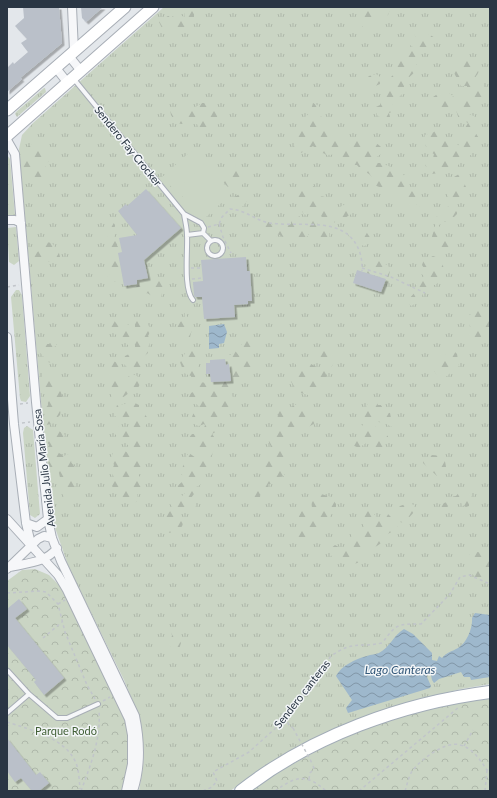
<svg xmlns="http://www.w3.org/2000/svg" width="497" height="798" viewBox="0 0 497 798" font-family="Lato,sans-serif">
<defs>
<pattern id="grass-tufts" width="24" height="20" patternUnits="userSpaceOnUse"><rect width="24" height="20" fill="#cad5c4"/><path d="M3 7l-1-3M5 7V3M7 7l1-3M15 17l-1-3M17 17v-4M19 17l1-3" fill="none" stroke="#aeb7aa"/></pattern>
<pattern id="forest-firs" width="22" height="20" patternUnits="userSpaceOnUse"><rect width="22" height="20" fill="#cad5c4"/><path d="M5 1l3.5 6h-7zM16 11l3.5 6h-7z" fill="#aeb7aa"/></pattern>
<pattern id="park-crowns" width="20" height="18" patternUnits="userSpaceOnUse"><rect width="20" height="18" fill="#cad5c4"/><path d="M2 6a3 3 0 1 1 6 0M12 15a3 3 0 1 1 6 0" fill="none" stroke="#aeb7aa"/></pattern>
<pattern id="water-waves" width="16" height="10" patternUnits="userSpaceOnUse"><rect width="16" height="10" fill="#9eb8cc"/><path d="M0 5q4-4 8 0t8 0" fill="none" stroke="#8196a7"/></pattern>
<filter id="shadow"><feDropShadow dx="2.5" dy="2.5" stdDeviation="0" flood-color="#0004"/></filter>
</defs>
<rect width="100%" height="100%" fill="#e3e7eb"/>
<path fill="url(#grass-tufts)" d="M164,7H490V684L461,689L409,702L343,726L255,774L230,791H139L143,767L144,752L141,728L138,714L124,680L69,568L51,516L19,149L22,135L33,123Z
M44,88H45L46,92L17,117L15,114L16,112Z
M7,155L10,159L15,215L7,216Z
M16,227L19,261L14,265L9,262L7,228Z
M16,290H19L22,295L30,396L26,402L21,401L20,398L11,297Z
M27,426L33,430L40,514L35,518L30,515L23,433L24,428Z"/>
<path fill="url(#forest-firs)" d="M175,7H213L200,14L198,11L194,13V24L178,33L168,28L163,30L159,22L164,17L169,16L170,19L175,14L185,17L184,11L180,13L176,11L174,13L172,12Z
M370,7H391L388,15L375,20L372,29L368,30L360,25V21Z
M418,28L437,39L424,51L417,52L416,71L405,81L403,93L393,103L392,112L389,113L390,117H384L381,118L377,115L376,107L380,105L384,84L395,73C397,64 389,47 408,52L413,47L408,44L413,39L416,38L414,33Z
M466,60L477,65L480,69L477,75L472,80L474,82L479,80L482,81L485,89L490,92V94L482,101L481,104L468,108L464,112L476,117V122L472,124L476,128V134L479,138L474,143L471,155L465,158L456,167H444L440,173L431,174L425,165L427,160L433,158L434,154C425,150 424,143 425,135L434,132L436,129H441L444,133C443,141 447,142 453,148L457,147L463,138L461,129L465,128L468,123C458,117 460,123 456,110C444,113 430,116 433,97L442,91H447L455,98L460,100L467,90V86H461L453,71L455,65Z
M376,74L380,77V84L364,91L360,85L369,76Z
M202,103H206L217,112L218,124L210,132H201L197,124H190L188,120L182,124L176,123L171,115L170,110L174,107C182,114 194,109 202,103Z
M313,103L319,106L317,114L325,119L324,127H327L331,131H338L341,140L356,137L359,142C369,142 374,140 381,147V154L372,160L367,157L366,161L371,163H382L401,172L408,180L409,188L419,197L415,203L422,209L417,215L412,208L409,209L406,202L398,200L393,191H390L374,185C374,172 363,173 357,165H351L339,154L327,155L323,153L317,155L314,153L315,148L313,146L301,153L293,148L296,140L295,132L301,126L308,131L310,127V124L305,121V117L310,113Z
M33,143L40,146L41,151L48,153L47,158L50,160L46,164V177L41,179L36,178L34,180L31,179V174L26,177L22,173L21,165L23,150Z
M230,165H237L241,175L246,178L245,182L237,189H230L219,178L220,174L226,176L228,174Z
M459,174L466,178L464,183L466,187L465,195L453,202V209L457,211V214L449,222H444L439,225L440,231L446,236L450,246L445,252L434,251L431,249C429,237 437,229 436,217L443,215L450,203C449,201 448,199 448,196C447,189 452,183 454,177Z
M314,186L316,191L317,197C323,196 326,196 329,202L325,205L330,213L347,203L351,214L342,220L337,219L334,223L331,218L323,219L320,214L313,216L312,210L305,215C301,211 302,210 300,206C296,199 292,194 301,188L307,191Z
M248,187L253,191L249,195L250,197L242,207H234L230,202V199L238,195L240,190L246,192Z
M296,214L303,219L305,218L315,220L318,224L329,223L333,229L329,232V239L326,238L320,243L316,242L311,230L308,233V236L302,239L298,238L293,228L291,229L292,237L288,240L278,234L276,237L272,236L267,237L262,233L259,219H265C269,223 275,227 280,227C285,226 285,224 291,225V217Z
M111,219L115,225L114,236L119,241L117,245L120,251L118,252L117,259L120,265L117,271L121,277L117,281L113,282L107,278L110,273L109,263L111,260L108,255L110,252C109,249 107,228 107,226C108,224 109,222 109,220Z
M363,227L371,239L365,246L360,245L357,238L351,239L347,234L348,231L355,233V230Z
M37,242L44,244L46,242L52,243L59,253L60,257L43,264V268L40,270L33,268L32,263L29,257L31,253L38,252L34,246Z
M433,256L441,259L446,276L435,285L429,284L428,288L423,293L421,300L411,306L408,303V300L417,290L415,281L419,279L423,281L425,279L422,274L425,270L422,265C424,258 428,259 433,256Z
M366,257L372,261H382L384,264L388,265L390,271L388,279L365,273L364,269L366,265L361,262Z
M158,277L167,280L169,283L168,286L163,288L161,297H154L147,293L138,299L133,297L131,291L137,286L141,285L143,287L148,280Z
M480,306L486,307L487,309L485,316L490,315V332L488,336H482L475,341H470L466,331L470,327C467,316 471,311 480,306Z
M185,313H187V321L192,330C186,347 193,348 199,363L198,369L195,371L196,382L211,383V377L231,363L228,359L229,356L235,351L239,355L241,354L242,342L246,339L253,345L250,361L253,367L251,373H247L241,380L230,386V393L236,401L232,411L229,412L225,409L221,416L216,418L219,430L212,434L217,441L211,457L214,459V462L206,469L200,485L194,488V494L191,498L196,503V506L193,509L186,508L182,509L180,515L183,523C182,532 168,535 162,531L165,523V516L173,508L169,502L171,499L180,498L185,493L184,490L178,489L177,486L182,482C182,472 182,460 189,453L196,458L197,461L202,459L188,439L192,434H198L203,431L205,425L204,424L199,426C192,424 190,418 194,413H200L201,409C198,403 192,403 189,397L191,393L195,391V388L192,385L191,376L184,373L180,362L187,350L186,339L179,336L175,330L177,325L181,321L185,322Z
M111,317L113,318L116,323L118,324L122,320L125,319L130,329L135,327V319L137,317L147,323L151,330L148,336L151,340L147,350L148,353L143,357L144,362L140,371H137L132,366L128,368L123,363L125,356L135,351V345L133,344L129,346L118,335L114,334L108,320Z
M52,341L56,343V346L51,348L53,351L48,354L56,360L55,364L48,362L38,350L41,348L40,344H49Z
M331,347L334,350C336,360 332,368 326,375L327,383L317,393L312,396L297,392L290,380L292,372L296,368V358H301L318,368L322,367V359L315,355L314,349L321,351L324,348Z
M453,350L457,354L459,366L443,379L439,378L430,365L431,361L435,360L440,362L442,356Z
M113,361C125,364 121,372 120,381L121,382L132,374L137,376L141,382L137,390L129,393L118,401L112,399L110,390L112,384C106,376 105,368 113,361Z
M47,369L53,373L55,380L60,383L62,397L57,402L61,409L60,415L57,418L62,422L61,424L55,423L46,425L45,409L48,405L47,392L44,386L47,380L42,378V370Z
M372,399L376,401L378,405H381L385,412L390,413L391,418L395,421V424L391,427L386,423L384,424L374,420L372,421L378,430L388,436V437L383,441L385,448L380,452H377L370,440L359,448L350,444L352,438H360V429L364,423L363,416L369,400Z
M129,400L139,405V412L145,414L149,421L142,429L145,445L142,447L145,463L142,465V469L138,475L141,478L139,484L145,491L144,494H137L138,500L135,503L118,495L110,483L116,480L111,472L114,465L111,458L113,453C119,447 125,450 131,455L133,453L125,441L120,439L115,434L118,427L121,426L124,428L133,426L134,418L133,417L128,419L114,416L117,405L125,404Z
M303,401L309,413L314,417L315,423L307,428L303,426L286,430L287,433L284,436L287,443L285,449L292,457L289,463L284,466V476L279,477L273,484H268V490L261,491L260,497L252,498L247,495V492L251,488H256L264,478L262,457L267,456L271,447L268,440L278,428C278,420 276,415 281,407H291Z
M51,428H55L65,435L63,439L66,448L59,450V453L64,456L68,454L74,456V460L71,462L75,467L72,472L75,479L73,481L76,485L74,487L79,492L78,494L74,495L72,498L63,497C62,488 61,481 59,473L49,468L47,449L49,445L47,442L49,439L45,438L44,434L46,431Z
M432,455L444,456L447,472L441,476H437L423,463L424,459Z
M461,490H465L472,495L469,501V506L466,507L462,505L460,498L440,512L441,504L447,502L450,497L456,496Z
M318,493L331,497L336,504V512L332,513C324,530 313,537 296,542L292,538V530L298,527V518L303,508H312L311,498Z
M408,503L414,505L415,511L404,523L400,522L395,512L400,506Z
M368,511L372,512L382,523L383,514L385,512C391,515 394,522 398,527L397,529L386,535L384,541C376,547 371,550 363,549V554L360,562C348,567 332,564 329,550L335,545L342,549L347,548L352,541L351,533L363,529L364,526C361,521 359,518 363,512Z
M474,549L477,552L486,553L490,565V579H478L470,572L471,568L475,565L469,557L470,550Z
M177,627L180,632L177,637L181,643L179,649L176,650L171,648L168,643L172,636L171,630Z"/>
<path fill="url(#park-crowns)" d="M35,569L49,575L62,588L121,709L126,724L129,738L128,765L121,791H7V581L22,570Z
M490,699V791H251C312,746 413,702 490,699Z"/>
<path fill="#cad5c4" d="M191,151L204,165L175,191L162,177Z
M206,165L232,193L204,219L178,192Z"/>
<path fill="url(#water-waves)" d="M224,324L227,332L224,343L219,344V348L209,349V326Z
M475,613L490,615V677L471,680L470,677H464L461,672L439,679L434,683L432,680L430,671H427V677L431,686L430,688L348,713L346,708L352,700L336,676C341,666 355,659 367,656C371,654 375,655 379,653C390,647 393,636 404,629L413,634L432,653V660L437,661L439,656L442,658C447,652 451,652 458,648C467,643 473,627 472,618Z"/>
<path fill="#bac0c9" filter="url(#shadow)" d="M23,7H59L62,43L20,78L22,79L7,92V68L13,62L14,64L28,52L21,43L27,39L15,26L24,18Z
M81,7H103L86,22L82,18Z
M146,189L181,228L144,260L148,278L137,280V284L124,286L118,253L122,252L119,238L137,235L118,211L126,204L127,206Z
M246,257L247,271H250L252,301H248V304L234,305L235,317L204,319L202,297H195L194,295L193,282L203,281L201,260Z
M357,270L386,279L381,292L353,283Z
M225,359L226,365L229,364L231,381L211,382L210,374H206V363H210V360Z
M19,599L27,609L15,618L64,678L44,695L34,682L36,680L7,645V609Z
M7,738L36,775L40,772L49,783L39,791H32L21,778L15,782L7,771Z"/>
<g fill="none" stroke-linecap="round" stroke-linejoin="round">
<defs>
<path id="service" d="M73,78L184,214L201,223L204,228L203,233L187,235
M184,214C185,221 187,228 187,235C188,250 183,289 193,300
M203,233L211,241
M207 248a8 8 0 1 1 16 0a8 8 0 1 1-16 0Z
M29,694L57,718H67L98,704
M7,713L29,694L8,671"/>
<path id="minor" d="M72,7L74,51
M69,56L81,71
M56,68L67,82
M7,140L15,154L36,402L48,519L52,538L61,561L135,716C140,740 141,767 133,791
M7,220H15L21,223
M7,337L14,424L26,523L31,544
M7,519L58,575L67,590L129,719L132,735V764L126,791
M26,523L37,527L48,519
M10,567C26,563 46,563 57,548
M7,569L38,539L44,536L52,538"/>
<path id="secondary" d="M7,110L125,7
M7,136L153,7"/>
<path id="primary" d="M241,791C311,736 403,703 490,692"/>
</defs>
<use href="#service" stroke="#a8aeb6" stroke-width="6"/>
<use href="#minor" stroke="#a8aeb6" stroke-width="10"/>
<use href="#secondary" stroke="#a8aeb6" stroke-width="13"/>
<use href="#primary" stroke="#a2acb7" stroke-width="14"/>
<path stroke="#c1c5ca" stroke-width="1.5" stroke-dasharray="3 3" stroke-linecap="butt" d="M219,224L223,237L231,253
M208,227L219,224L222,217L230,209C246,210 256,221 270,223C302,228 347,214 360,253C362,259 362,265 362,271
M223,247L227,245
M191,268H202
M362,268L391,277L425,293
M192,279L202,278
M7,287L19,285
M20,404L28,403
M22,423L30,422
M7,593L40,591L46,592L58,604L65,632L87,685L95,699
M58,604L65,600
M43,638L62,622
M103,701L110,697
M285,717L289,725L293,728
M7,722C28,729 62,737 74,759C79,767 79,779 80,789
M464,746L473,730
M309,779L310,773L314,769L313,765
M81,791C91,764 101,739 99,710
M203,791L212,787L217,781L213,772L249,752L278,726L331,656C354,640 359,648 382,643C397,624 396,624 421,624L450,594L460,577L469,575L490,584
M275,791C296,776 306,773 326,791
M359,791L459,707
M405,791C407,785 408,779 411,773C418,761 446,740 460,745C473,748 480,760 487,770H490
M485,791L487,770"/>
<use href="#service" stroke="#f6f7f9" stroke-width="4"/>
<use href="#minor" stroke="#f6f7f9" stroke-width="8"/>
<use href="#secondary" stroke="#fff" stroke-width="11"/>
<use href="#primary" stroke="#fff" stroke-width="12"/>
<path stroke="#c1c5ca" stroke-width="1.5" stroke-dasharray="3 3" stroke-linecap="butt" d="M293,728L313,765"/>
</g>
<g text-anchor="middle" stroke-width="3" stroke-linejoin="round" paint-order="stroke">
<g font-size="11" fill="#2a3644" stroke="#f3f6f8">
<text transform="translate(128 146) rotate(51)" y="4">Sendero Fay Crocker</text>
<text transform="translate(44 468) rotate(-97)" y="4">Avenida Julio María Sosa</text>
<text transform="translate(302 694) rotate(-52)" y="4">Sendero canteras</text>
</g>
<g font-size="11" fill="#426037" stroke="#f3f6f8">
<text x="66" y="735">Parque Rodó</text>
</g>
<g font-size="12" font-style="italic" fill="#335879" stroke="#f3f6f8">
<text x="400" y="674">Lago Canteras</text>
</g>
</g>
<rect width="497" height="798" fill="none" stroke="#2a3644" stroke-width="16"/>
</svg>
